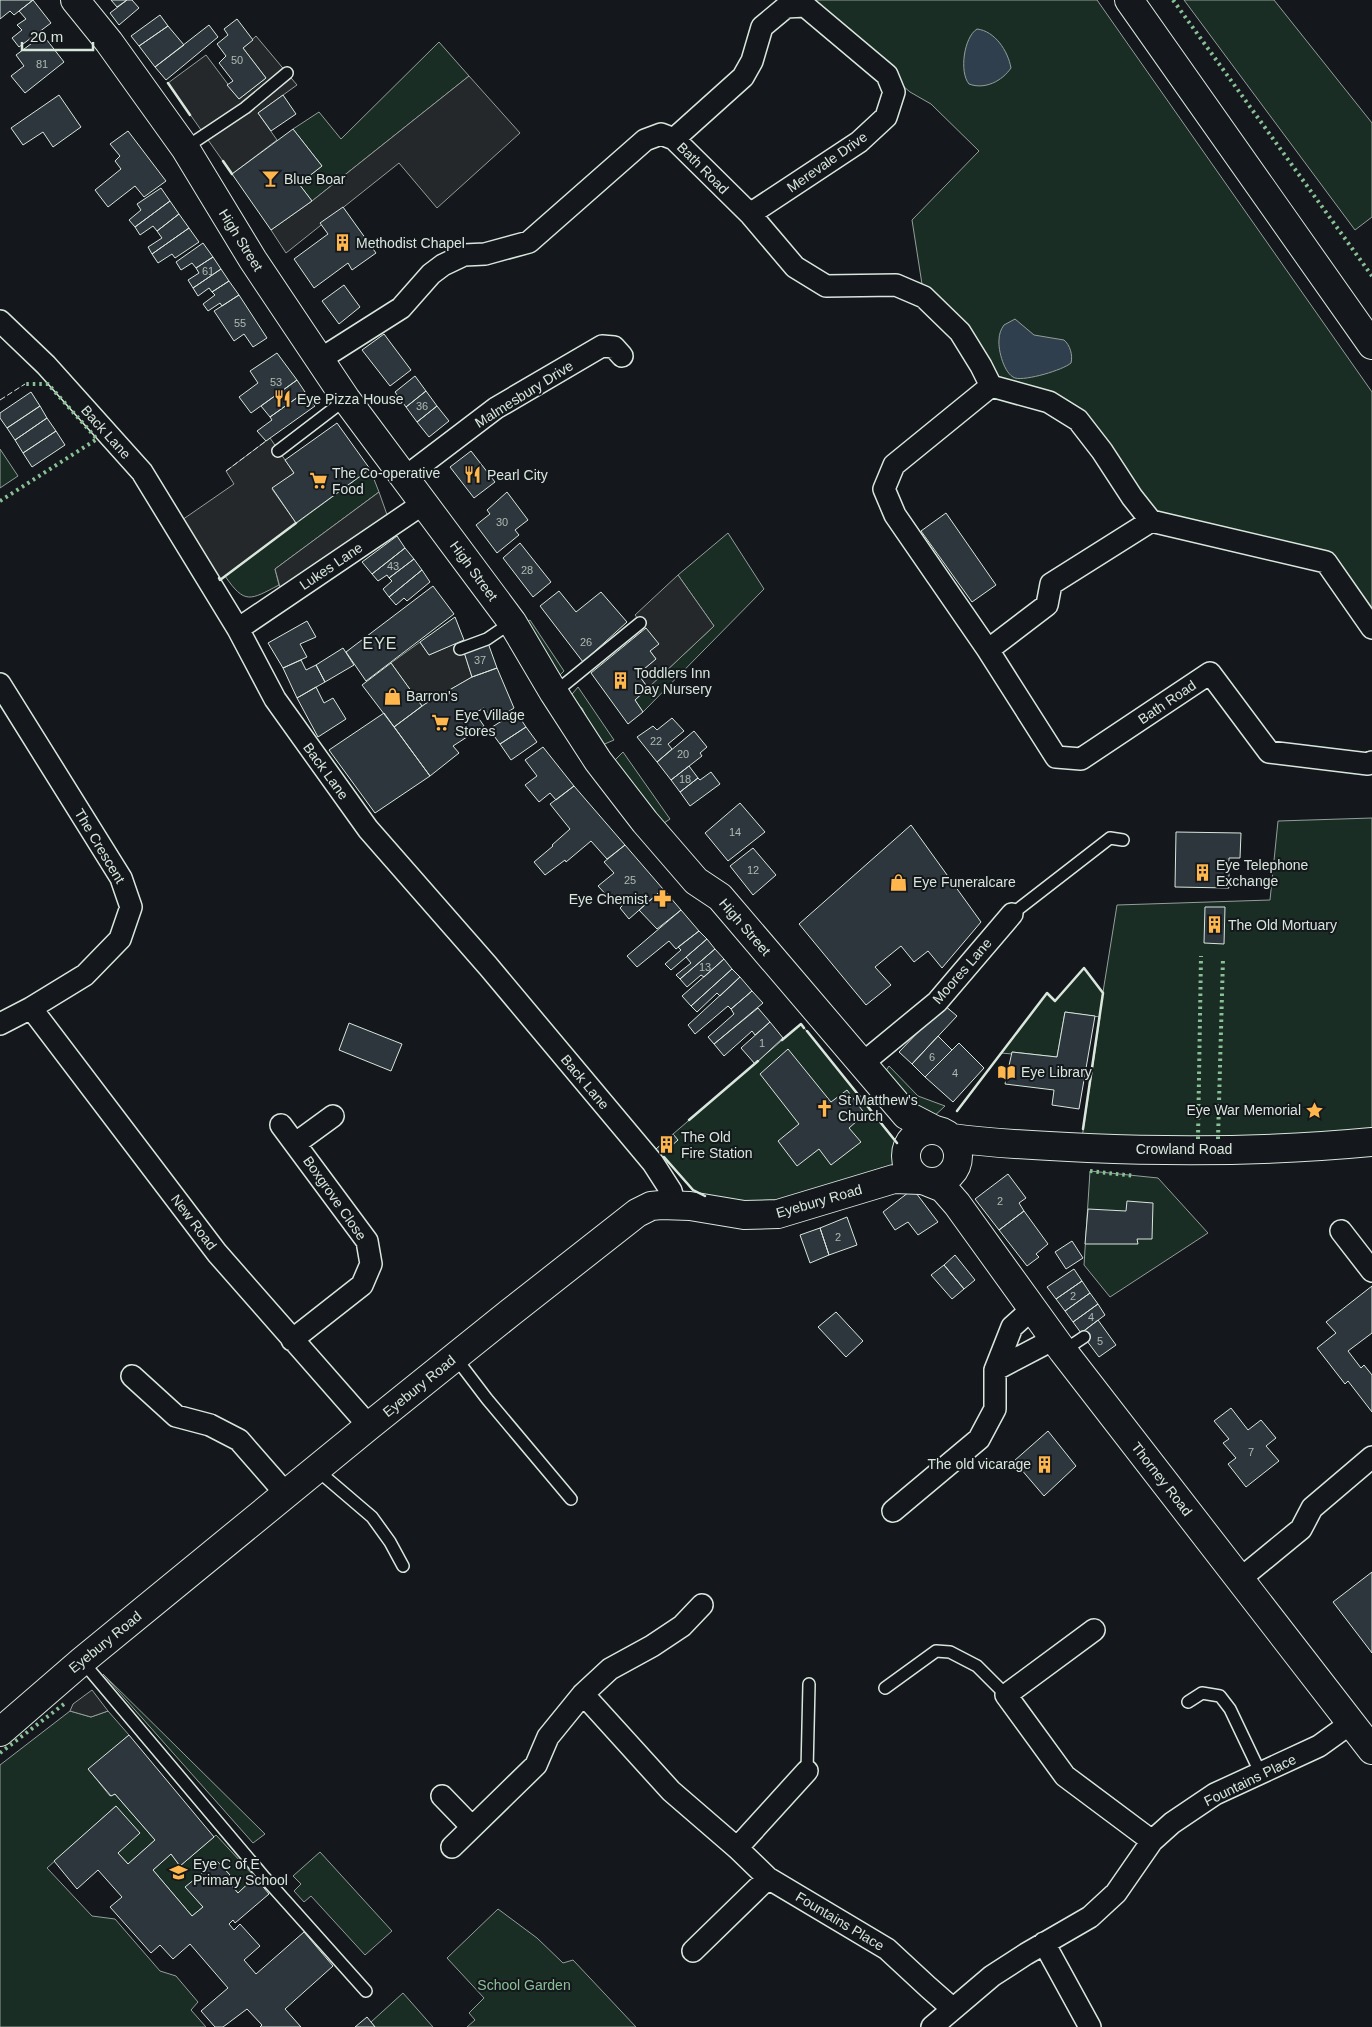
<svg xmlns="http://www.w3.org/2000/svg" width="1372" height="2027" viewBox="0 0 1372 2027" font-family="Helvetica,sans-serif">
<rect width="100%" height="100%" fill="#14181c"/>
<path fill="#1a2d24" stroke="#939e99" d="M803,0H1097L1372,392V628L1326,562L1151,521L1049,402L991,386L924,297L912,220L979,151L931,104L910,92Z
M1184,0H1274L1372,123V217L1355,230Z
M439,42L469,76L312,201L299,184L322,166L293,129L319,112L341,139Z
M0,449L18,476L0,488Z
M370,469L379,492L275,569L279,585C250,600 245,605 225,576Z
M728,533L764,589L643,712L635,700L714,626L678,575Z
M530,620L564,671L556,679L525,623Z
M578,687L614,740L600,746L582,708L568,699Z
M623,752L670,819L661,825L611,764Z
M1372,818V1130L1231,1140L1082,1138L1100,1017L1065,1012L1057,1057L1012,1052V1054L1001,1053L1047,993L1055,1001L1084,968L1103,992L1117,905L1270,900L1278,821Z
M801,1024L901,1147L898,1160L888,1169L776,1206L713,1200L693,1190L661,1155L673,1134Z
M889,1066L918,1096L945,1106L931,1119L917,1113L885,1072Z
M1090,1171L1158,1178L1208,1233L1110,1297L1084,1265Z
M103,1674L265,1834L253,1843Z
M70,1711L91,1717L108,1711L129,1735L89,1770L110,1796L115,1794L155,1840L128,1864L118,1853L116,1806L47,1868L92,1916L115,1919L160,1971L176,1976L198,2002L191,2010L206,2027H0V1765Z
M216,1835L255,1877L238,1893L226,1879L230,1875L217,1861L186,1887L203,1907L192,1916L153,1870L171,1854L180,1866Z
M320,1852L392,1931L365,1955L311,1896L304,1902L294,1891L301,1884L293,1876Z
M498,1909L537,1938L563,1963L573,1960L636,2027H467L475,2020L469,2013L484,1998L447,1958Z
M403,1993L433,2027H375L371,2022Z"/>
<path fill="#24282b" stroke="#939e99" d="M256,36L297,85L258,113L277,140L232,174L168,83L206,55L239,99L266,78L243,48Z
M469,76L520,133L437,208L399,163L286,253L271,230L312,201Z
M270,438L294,473L272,489L296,523L220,580L182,520L234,484L226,471Z
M379,492L391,526L283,598L275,569Z
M678,575L714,626L648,688L638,674L656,659L650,651L658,644L635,615Z
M420,642L429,655L454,644L464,652L472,677L422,706L391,663Z
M92,1690L108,1711L91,1717L70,1711L73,1704Z"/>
<path fill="#2f3f4d" stroke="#939e99" d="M977,29C995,31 1008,51 1011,68C1002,81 985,90 969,84C959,72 964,37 977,29Z
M1015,319L1034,335L1064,340C1070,345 1073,355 1071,363C1063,370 1026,381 1015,378C1004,374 998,350 999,340C999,334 1001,329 1004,325Z"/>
<path fill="#2c363c" stroke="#d8e6dc" d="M0,0H33L14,15L10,11L0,19Z
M33,0L51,23L19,47L12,38L22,30L17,25L26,19L19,11Z
M111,0H127L117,7Z
M127,0H132L139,8L119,25L110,13Z
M160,15L168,26L139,46L131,36Z
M237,19L253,40L243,48L266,78L239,99L227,85L233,81L219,63L226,56L217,44L228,35L224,29Z
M209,25L218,37L166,80L155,67Z
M168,26L184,45L155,67L139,46Z
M43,35L64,62L25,93L11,76L24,66L16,55Z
M59,95L81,127L53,147L43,132L23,145L11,128Z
M283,95L296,114L271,131L258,113Z
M293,129L322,166L299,184L312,201L271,230L232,174Z
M128,131L166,181L144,197L135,186L108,207L95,190L121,169L115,161L120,156L110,144Z
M161,188L170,201L135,227L129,220L141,210L137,204Z
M170,201L179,214L157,231L153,226L140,235L135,227Z
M343,207L376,253L352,270L348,263L314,288L294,259L328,234L320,223Z
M179,214L189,228L152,254L148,247L162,238L157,231Z
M189,228L199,242L175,258L172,254L158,263L152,254Z
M203,243L213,257L196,268L192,263L181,270L176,262Z
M213,257L221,269L193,288L188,280L199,273L196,268Z
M221,269L229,281L212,292L209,288L198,296L193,288Z
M229,281L239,295L222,306L220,303L208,311L203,304L215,295L212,292Z
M344,285L360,307L339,324L322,301Z
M239,295L267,338L253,347L244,334L234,341L214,311Z
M384,334L411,370L390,386L362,350Z
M277,353L297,380L251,413L239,397L258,383L250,371Z
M415,376L426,391L406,407L395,392Z
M297,380L305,392L270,417L261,406Z
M426,391L437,406L417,422L406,407Z
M31,392L40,406L7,428L0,418V413Z
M305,392L315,406L266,441L257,431L272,420L270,417Z
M40,406L47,418L15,440L7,428Z
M437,406L449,421L429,437L417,422Z
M47,418L56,431L23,453L15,440Z
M337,423L370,469L296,523L272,488L294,473L285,460Z
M56,431L65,445L32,467L23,453Z
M471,451L495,482L474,498L450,467Z
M507,492L528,520L515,530L519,535L497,553L476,525L490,514L487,510Z
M946,513L996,585L972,602L921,531Z
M397,536L405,548L372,574L362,562Z
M520,543L551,582L533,597L503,558Z
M405,548L414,559L389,578L387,575L378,581L372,574Z
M414,559L422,570L389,597L383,589L392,581L389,578Z
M422,570L430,582L407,601L404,598L396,605L389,597Z
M433,586L454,614L366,681L346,652Z
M559,591L576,612L601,592L627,622L583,662L540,606Z
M455,617L464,640L429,655L420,642Z
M307,621L316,637L300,644L307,657L283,668L268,643Z
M646,628L659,644L650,651L656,659L638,674L648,688L635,700L643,712L628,724L591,673Z
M488,643L497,668L472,677L464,652Z
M343,648L354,665L325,682L316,665Z
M301,660L306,670L316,665L325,682L297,698L283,668Z
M391,663L422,706L394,727L362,685Z
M497,668L514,708L494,721L484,708L475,713L484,726L453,746L459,753L430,776L394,727L425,704L472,677Z
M316,687L324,703L333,698L346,719L318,737L297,698Z
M516,712L526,727L500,744L489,729Z
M384,713L430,776L375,813L329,750Z
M672,718L684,731L668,744L672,749L657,762L637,737L653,726L657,730Z
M526,727L537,742L511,760L500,744Z
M694,731L707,747L700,753L702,756L671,780L657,762Z
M543,747L574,786L556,800L550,793L539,802L525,785L537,776L525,760Z
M689,766L698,778L680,792L671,780Z
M711,772L720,784L690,806L680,792L698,778L700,780Z
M574,786L625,845L607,859L591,841L566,862L565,860L545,875L534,862L553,846L552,845L570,829L550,804Z
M740,803L765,832L728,861L705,833Z
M911,825L981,922L942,968L928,951L914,962L901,946L875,967L891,985L866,1005L799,924Z
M1176,832L1241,833L1240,858H1229V888L1175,887Z
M625,845L663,889L629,919L620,908L626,902L619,894L612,901L598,886L614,873L604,862Z
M753,848L776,875L753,895L730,866Z
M663,889L681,910L657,929L639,910Z
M1205,907H1225L1224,944L1204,943Z
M681,910L699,931L676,949L669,941L637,967L627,956Z
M699,931L707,939L671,970L665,964L681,950L678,947Z
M707,939L715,949L680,979L676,975L691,963L686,957Z
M715,949L724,959L704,977L701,975L687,987L680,979Z
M724,959L732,969L691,1006L682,996Z
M732,969L740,977L720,996L717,993L697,1012L691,1006Z
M740,977L752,991L731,1009L728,1006L695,1034L688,1025Z
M752,991L763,1003L714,1044L708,1037L734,1014L731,1009Z
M944,1005L957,1016L912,1064L899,1052Z
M758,1008L770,1022L755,1035L752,1031L724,1056L714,1044Z
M1065,1012L1095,1016L1079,1109L1052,1105L1054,1090L1005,1084L1012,1052L1057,1057Z
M770,1022L783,1038L755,1064L741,1048Z
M349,1023L402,1044L391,1071L339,1050Z
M938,1036L952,1050L925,1077L912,1064Z
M959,1043L984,1068L953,1102L925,1077Z
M788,1049L831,1102L847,1090L865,1114L849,1128L861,1142L831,1165L819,1149L797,1166L778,1141L799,1124L760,1074Z
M673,1134L678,1140L661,1155L656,1149Z
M1008,1174L1026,1198L1019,1203L1024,1211L999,1230L975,1199Z
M913,1189L938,1222L918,1235L908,1222L895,1230L883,1212Z
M1127,1201L1153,1203L1152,1239H1137L1138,1244H1085L1088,1209L1126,1211Z
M1024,1211L1048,1244L1036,1254L1039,1257L1027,1266L999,1230Z
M847,1217L857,1245L829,1255L820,1228Z
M820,1228L829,1255L810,1263L800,1235Z
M1072,1241L1083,1258L1066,1269L1055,1252Z
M955,1255L975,1280L964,1289L944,1265Z
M944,1265L964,1289L952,1299L931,1275Z
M1074,1269L1082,1281L1056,1299L1047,1287Z
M1082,1281L1090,1293L1065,1311L1056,1299Z
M1372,1286V1333L1348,1351L1361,1368L1364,1365L1372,1375V1412L1348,1381L1345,1384L1317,1348L1336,1333L1326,1322Z
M1090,1293L1098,1304L1073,1322L1065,1311Z
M1098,1304L1105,1315L1081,1333L1073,1322Z
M836,1312L863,1341L846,1357L818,1327Z
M1098,1320L1116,1345L1099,1357L1081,1333Z
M1231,1408L1248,1430L1261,1420L1276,1438L1266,1446L1279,1461L1246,1487L1228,1464L1236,1458L1223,1443L1229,1439L1214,1421Z
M1048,1431L1076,1466L1044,1496L1014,1461Z
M1372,1572V1653L1333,1602Z
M129,1735L214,1837L180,1866L171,1854L153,1870L192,1916L203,1907L185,1887L217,1861L230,1875L226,1879L238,1893L255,1877L269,1894L235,1923L233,1920L229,1924L234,1930L240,1924L260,1946L244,1960L256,1974L304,1932L333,1966L285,2009L301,2027H260L262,2025L247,2009L223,2027H215L201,2011L228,1988L190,1944L173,1959L160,1945L151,1953L110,1907L122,1897L98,1870L77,1889L54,1861L116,1806L140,1833L118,1853L128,1864L155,1840L115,1794L111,1796L88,1769Z
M367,2017L375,2027H355Z"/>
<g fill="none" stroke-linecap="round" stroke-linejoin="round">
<defs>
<path id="lane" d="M185,148L245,108L287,73
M278,451L346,399
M460,649L487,639L512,622
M554,693L640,623
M1012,914L1110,838L1123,840
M1063,1351L1084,1337
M455,1357L487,1399L571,1499
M317,1470L372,1517L390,1542L403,1566
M82,1661L265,1878L366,1991
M885,1688L936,1651L950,1652L977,1666L1006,1695
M1188,1702L1202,1693L1220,1696L1230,1709L1260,1772
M807,1771L809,1684"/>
<path id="street" d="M674,139L743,77L752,61L762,27L786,7L805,6L887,75L894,92L886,117L859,142L750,214
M0,321L46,365L142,472L238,629L275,699L368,829L488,966L653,1163L671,1191L675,1205
M319,360L401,308L431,274L443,265L464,255L485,254L529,242L645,140L661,134L674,139L750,214L795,267L826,286L896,285L924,297L960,332L981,366L991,386L894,465L884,489L895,515L988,650L1056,757L1081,759L1210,673L1269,752L1368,764L1372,762
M991,386L1049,402L1078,420L1102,451L1132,497L1151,521L1326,562L1372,628
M404,478L496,408L602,346L614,347L622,356
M238,629L424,503
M988,650L1047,605L1051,584L1151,521
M0,684L121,878L131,907L120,939L85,975L31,1008L0,1024
M31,1008L217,1253L369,1426
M863,1063L937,1002L1012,914
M281,1125L367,1241L371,1264L362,1285L292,1340
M296,1143L333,1116
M1341,1231L1372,1271
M1033,1308L1012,1327L995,1370L1056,1338
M132,1376L176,1416L210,1425L239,1440L287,1495
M893,1511L979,1439L995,1409V1370
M1240,1579L1301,1529L1312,1508L1372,1457
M1094,1630L1006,1695L1065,1776L1152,1841
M583,1694L671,1791L737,1848L768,1878L887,1949L928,1987L953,2009
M442,1796L472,1827
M452,1847L536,1765L548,1737L583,1694L610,1669L652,1646L682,1626L702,1605
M737,1848L807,1771
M1044,1943L1090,2027
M693,1951L768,1878
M932,2027L992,1976L1026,1954L1090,1917L1116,1893L1152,1841L1172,1823L1215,1794L1319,1746L1351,1723"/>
<path id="secondary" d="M75,0L109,42L185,148L253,260L346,399L512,622L554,693L598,761L645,822L696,881L720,897L906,1115L933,1129
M906 1156a26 26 0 1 1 52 0a26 26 0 1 1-52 0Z
M952,1138C997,1144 1042,1146 1088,1148C1183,1152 1278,1151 1372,1142
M928,1182L943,1188L957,1204L1063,1351L1372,1750
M0,1732L82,1661L369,1426L511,1312L637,1213L651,1206L661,1205L690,1206L744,1215L778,1214L894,1179L921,1180"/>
<path id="highway" d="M1129,0L1372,345"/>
</defs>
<use href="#lane" stroke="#d8e6dc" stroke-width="14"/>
<use href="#street" stroke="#d8e6dc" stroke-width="24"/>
<use href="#secondary" stroke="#d8e6dc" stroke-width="30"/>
<use href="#highway" stroke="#d8e6dc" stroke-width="30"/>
<use href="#lane" stroke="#14181c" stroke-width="11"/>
<use href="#street" stroke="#14181c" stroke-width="21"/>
<use href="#secondary" stroke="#14181c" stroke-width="28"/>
<use href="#highway" stroke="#14181c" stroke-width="28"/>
<path stroke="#8ac095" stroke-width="4" stroke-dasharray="2.5 4" stroke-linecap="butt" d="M1173,0L1372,276
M0,501L97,439L48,384H25
M1198,1139L1201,956
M1218,1139L1223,958
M1090,1171L1135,1176
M0,1753L64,1704"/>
<path stroke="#d8e6dc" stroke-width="1" stroke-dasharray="6 2.5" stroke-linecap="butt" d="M0,400L25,384
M226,471L266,441"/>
<path stroke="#d8e6dc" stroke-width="2.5" d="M168,83L190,115
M223,161L232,174
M219,578L220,580L296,523
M807,1031L897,1143
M782,1040L801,1024L804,1028
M957,1111L1047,993L1055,1001L1084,968L1103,993L1083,1129
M689,1120L758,1061
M664,1157L693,1190L705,1196"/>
</g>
<defs>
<symbol id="bar-bare" viewBox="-9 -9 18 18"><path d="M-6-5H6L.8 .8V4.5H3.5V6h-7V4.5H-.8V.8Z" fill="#ffb74d" stroke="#14181c" stroke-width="2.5" paint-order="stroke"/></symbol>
<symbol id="building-bare" viewBox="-9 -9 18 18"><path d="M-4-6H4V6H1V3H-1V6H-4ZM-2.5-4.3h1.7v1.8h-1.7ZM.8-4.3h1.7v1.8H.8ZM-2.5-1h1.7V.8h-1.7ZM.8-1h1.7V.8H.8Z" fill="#ffb74d" stroke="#14181c" stroke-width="2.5" paint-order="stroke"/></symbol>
<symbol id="restaurant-bare" viewBox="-9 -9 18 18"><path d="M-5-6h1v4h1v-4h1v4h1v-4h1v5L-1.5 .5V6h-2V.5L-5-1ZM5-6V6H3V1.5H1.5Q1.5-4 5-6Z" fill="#ffb74d" stroke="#14181c" stroke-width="2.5" paint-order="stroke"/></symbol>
<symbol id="supermarket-bare" viewBox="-9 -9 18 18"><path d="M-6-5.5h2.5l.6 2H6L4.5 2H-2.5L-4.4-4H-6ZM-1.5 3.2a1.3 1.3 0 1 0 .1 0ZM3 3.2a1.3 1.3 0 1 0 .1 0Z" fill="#ffb74d" stroke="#14181c" stroke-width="2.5" paint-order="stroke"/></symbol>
<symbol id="shop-bare" viewBox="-9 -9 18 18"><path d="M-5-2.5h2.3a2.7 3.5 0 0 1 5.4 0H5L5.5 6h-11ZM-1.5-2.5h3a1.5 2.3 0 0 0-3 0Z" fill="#ffb74d" stroke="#14181c" stroke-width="2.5" paint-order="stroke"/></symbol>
<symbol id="pharmacy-bare" viewBox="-9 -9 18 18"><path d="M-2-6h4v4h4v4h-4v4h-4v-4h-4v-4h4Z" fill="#ffb74d" stroke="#14181c" stroke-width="2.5" paint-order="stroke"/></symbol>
<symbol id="library-bare" viewBox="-9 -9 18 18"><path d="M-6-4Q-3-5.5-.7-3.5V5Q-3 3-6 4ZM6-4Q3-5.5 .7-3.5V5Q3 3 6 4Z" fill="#ffb74d" stroke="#14181c" stroke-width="2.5" paint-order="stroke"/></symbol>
<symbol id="church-bare" viewBox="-9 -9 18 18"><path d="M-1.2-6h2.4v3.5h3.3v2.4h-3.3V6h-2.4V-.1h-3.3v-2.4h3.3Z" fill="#ffb74d" stroke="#14181c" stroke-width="2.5" paint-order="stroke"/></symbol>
<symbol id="sight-bare" viewBox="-9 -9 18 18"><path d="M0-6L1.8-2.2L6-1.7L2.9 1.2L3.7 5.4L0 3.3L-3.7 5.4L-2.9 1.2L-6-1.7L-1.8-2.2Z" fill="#ffb74d" stroke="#14181c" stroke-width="2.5" paint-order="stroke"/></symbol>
<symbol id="school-bare" viewBox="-9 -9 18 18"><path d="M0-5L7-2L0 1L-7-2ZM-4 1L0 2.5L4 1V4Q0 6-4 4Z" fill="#ffb74d" stroke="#14181c" stroke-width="2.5" paint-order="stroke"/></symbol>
</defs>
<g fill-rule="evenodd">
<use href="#bar-bare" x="258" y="166" width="25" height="25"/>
<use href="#building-bare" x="330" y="230" width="25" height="25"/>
<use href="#restaurant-bare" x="270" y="386" width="25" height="25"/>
<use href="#restaurant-bare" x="460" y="462" width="25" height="25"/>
<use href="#supermarket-bare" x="306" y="468" width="25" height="25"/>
<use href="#building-bare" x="608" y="668" width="25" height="25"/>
<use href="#shop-bare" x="380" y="684" width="25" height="25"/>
<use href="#supermarket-bare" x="428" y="710" width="25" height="25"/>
<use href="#building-bare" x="1190" y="860" width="25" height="25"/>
<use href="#shop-bare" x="886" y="870" width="25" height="25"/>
<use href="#pharmacy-bare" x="650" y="886" width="25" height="25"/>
<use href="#building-bare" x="1202" y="912" width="25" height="25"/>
<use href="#library-bare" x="994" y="1060" width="25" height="25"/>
<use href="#church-bare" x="812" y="1096" width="25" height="25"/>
<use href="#sight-bare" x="1302" y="1098" width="25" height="25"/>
<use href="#building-bare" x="654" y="1132" width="25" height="25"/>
<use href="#building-bare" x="1032" y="1452" width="25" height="25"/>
<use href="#school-bare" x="166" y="1860" width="25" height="25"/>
</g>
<g text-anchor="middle" stroke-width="4" stroke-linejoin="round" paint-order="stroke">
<g font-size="11" fill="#adbab4">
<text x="237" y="64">50</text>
<text x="42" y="68">81</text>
<text x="208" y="275">61</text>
<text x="240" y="327">55</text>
<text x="276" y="386">53</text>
<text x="422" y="410">36</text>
<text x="502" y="526">30</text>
<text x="393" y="570">43</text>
<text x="527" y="574">28</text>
<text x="586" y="646">26</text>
<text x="480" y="664">37</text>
<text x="656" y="745">22</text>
<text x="683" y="758">20</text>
<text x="685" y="783">18</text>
<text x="735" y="836">14</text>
<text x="753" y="874">12</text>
<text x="630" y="884">25</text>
<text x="705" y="971">13</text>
<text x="762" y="1047">1</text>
<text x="932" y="1061">6</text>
<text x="955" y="1077">4</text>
<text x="1000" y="1205">2</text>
<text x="838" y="1241">2</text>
<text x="1073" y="1300">2</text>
<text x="1091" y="1321">4</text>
<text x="1100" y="1345">5</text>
<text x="1251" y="1456">7</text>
</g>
<g font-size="14" fill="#d8e6dc" stroke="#14181c">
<text transform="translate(827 162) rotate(-35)" y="5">Merevale Drive</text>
<text transform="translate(703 168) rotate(45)" y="5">Bath Road</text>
<text transform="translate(241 240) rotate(58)" y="5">High Street</text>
<text transform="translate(524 394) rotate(-32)" y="5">Malmesbury Drive</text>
<text transform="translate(106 432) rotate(48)" y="5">Back Lane</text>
<text transform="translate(331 566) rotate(-34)" y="5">Lukes Lane</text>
<text transform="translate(474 571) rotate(54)" y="5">High Street</text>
<text transform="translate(1167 702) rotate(-34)" y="5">Bath Road</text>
<text transform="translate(326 771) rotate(54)" y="5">Back Lane</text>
<text transform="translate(100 846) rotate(59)" y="5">The Crescent</text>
<text transform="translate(745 927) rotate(49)" y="5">High Street</text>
<text transform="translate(962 971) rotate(-49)" y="5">Moores Lane</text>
<text transform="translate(585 1082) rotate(50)" y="5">Back Lane</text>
<text x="1184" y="1154">Crowland Road</text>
<text transform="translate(335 1198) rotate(55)" y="5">Boxgrove Close</text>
<text transform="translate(819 1201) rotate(-16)" y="5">Eyebury Road</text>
<text transform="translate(194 1222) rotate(53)" y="5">New Road</text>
<text transform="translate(419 1386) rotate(-39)" y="5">Eyebury Road</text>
<text transform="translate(1162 1479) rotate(52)" y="5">Thorney Road</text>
<text transform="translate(105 1642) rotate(-39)" y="5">Eyebury Road</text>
<text transform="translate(1250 1780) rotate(-26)" y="5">Fountains Place</text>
<text transform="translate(840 1921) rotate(31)" y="5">Fountains Place</text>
</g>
<g font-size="14" fill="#d8e6dc" stroke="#14181c" text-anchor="start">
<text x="284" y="184">Blue Boar</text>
<text x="356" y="248">Methodist Chapel</text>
<text x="297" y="404">Eye Pizza House</text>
<text x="332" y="478">The Co-operative<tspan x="332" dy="16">Food</tspan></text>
<text x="487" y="480">Pearl City</text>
<text x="634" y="678">Toddlers Inn<tspan x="634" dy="16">Day Nursery</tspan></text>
<text x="406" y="701">Barron's</text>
<text x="455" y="720">Eye Village<tspan x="455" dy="16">Stores</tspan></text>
<text x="1216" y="870">Eye Telephone<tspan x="1216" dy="16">Exchange</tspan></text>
<text x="913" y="887">Eye Funeralcare</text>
<text x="648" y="904" text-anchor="end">Eye Chemist</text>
<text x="1228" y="930">The Old Mortuary</text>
<text x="1021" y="1077">Eye Library</text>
<text x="838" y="1105">St Matthew's<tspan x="838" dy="16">Church</tspan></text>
<text x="1301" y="1115" text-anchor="end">Eye War Memorial</text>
<text x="681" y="1142">The Old<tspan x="681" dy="16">Fire Station</tspan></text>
<text x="1031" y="1469" text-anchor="end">The old vicarage</text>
<text x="193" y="1869">Eye C of E<tspan x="193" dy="16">Primary School</tspan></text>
</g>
<g font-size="14" fill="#8ac095" stroke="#14181c">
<text x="524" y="1990">School Garden</text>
</g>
<g font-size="16" letter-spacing="1" fill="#d8e6dc" stroke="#14181c">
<text x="380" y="649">EYE</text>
</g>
</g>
<path d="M22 42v8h71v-8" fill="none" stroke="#d8e6dc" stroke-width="2.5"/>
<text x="30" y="42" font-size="15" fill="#d8e6dc" stroke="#14181c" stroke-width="4" paint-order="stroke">20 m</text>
</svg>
